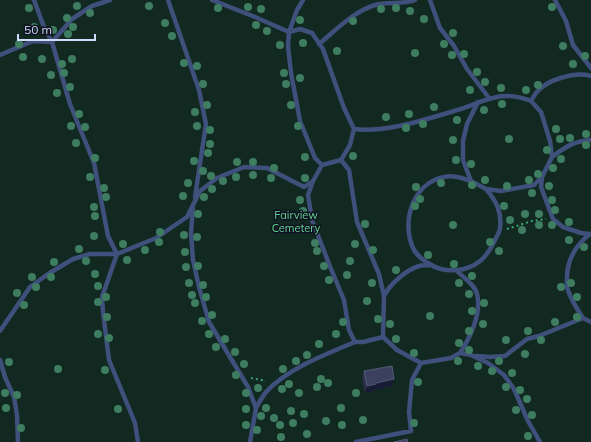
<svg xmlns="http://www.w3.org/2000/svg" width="591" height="442" viewBox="0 0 591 442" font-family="Mulish,sans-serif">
<rect width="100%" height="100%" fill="#0f1220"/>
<path fill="#122921" d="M0,0H591V442H0Z"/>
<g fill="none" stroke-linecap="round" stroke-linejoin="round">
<path stroke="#38a87b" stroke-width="2" stroke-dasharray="2 3" stroke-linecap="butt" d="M507,229L532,221L546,219
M251,378L266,381"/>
<path stroke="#3e507b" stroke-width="4.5" d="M34,0L44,27L52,42L70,104L94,163L108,236L117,254L102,297L103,312L109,360L135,423L138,442
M168,0L199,90L206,124L195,197
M212,0L255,17L289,32L297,10L303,0
M430,0L440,28L454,46L467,69L489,98
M555,0L566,21L573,45L591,68
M319,44C337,29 353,12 375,5C388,1 403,5 415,0
M0,55L33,41L52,42L72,19L92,6L110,0
M478,102L467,124L463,141V160L471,181L486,189L501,191L534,185L542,177L552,157L550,141L541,112L531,101
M552,157C565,147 574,141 591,140
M341,160L349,170L357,222L379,274L384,296L383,337L397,350L421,363
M322,165L315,158L300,121L291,73L288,46L289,32L300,29L312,33L323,49L344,108L354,129
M542,177L541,187L553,219L563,227L581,233L589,234
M313,181L308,195L312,220L331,269L344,300L349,330L355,342H363L383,337
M471,181C462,178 454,175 444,177C413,183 401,221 413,248C416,255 424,261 431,265C445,273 467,272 480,261C485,257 491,248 494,242C496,237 500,232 500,228C502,211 496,201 486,189
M193,207L191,233L193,260L199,287L209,322L248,387L256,408L250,442
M457,271C463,277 475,285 477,294C482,313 470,338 460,353
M384,296C390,284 406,270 419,266C423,265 428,265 432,265
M583,318C577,309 571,300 568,290C566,286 567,282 567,278C567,260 576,245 590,234
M0,331L30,287L48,274L73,259L90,254H117L156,238L187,217L200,191L217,178L244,167L267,168L304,187L313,181L322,165L341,160L350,145L354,129C385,133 424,120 454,111C483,103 500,88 531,101C532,99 534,96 536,93C546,80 575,71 591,76
M476,356L490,357L505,356L527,339L539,336L583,318L591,322
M0,360L5,377L14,397L17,415L18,442
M256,408C259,403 262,397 266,392C287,369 326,354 355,342
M356,442L411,431L409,412L412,380L421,363L451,358L460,353L471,355L488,363L504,375L514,389L528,421L540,442"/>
</g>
<g fill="#3e7d5f">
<circle cx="77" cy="6" r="4"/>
<circle cx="149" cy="6" r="4"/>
<circle cx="248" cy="7" r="4"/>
<circle cx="552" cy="7" r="4"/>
<circle cx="29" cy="8" r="4"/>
<circle cx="218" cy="8" r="4"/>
<circle cx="396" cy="8" r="4"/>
<circle cx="261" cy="9" r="4"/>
<circle cx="381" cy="9" r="4"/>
<circle cx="410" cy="11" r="4"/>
<circle cx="90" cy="13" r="4"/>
<circle cx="67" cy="18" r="4"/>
<circle cx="424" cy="19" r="4"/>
<circle cx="300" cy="20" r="4"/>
<circle cx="353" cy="21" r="4"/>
<circle cx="165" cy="23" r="4"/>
<circle cx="256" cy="25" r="4"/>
<circle cx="34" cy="27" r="4"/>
<circle cx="73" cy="27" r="4"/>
<circle cx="53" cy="30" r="4"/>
<circle cx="267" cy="31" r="4"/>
<circle cx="453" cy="33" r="4"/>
<circle cx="68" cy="34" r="4"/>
<circle cx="172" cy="36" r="4"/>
<circle cx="303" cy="43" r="4"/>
<circle cx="19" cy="44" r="4"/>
<circle cx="444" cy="44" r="4"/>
<circle cx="280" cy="45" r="4"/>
<circle cx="563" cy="46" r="4"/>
<circle cx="337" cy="51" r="4"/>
<circle cx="415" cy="53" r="4"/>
<circle cx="464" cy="54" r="4"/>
<circle cx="452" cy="55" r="4"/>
<circle cx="585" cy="56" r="4"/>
<circle cx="23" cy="57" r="4"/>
<circle cx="42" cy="59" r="4"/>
<circle cx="72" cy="59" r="4"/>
<circle cx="184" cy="63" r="4"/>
<circle cx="62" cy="64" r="4"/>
<circle cx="573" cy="64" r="4"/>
<circle cx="197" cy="66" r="4"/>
<circle cx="477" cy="72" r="4"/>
<circle cx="64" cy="73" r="4"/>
<circle cx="284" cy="73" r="4"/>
<circle cx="51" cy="75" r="4"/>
<circle cx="300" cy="78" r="4"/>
<circle cx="485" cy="82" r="4"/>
<circle cx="203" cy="84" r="4"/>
<circle cx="286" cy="84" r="4"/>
<circle cx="538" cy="85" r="4"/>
<circle cx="70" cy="87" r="4"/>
<circle cx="501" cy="88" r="4"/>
<circle cx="470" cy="90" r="4"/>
<circle cx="526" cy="90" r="4"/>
<circle cx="57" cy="93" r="4"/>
<circle cx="502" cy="104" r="4"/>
<circle cx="207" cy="105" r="4"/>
<circle cx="291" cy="105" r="4"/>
<circle cx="434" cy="107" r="4"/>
<circle cx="484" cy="110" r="4"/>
<circle cx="195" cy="112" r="4"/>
<circle cx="79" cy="114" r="4"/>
<circle cx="409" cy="114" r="4"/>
<circle cx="386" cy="117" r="4"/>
<circle cx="457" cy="120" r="4"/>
<circle cx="423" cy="124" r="4"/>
<circle cx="71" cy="126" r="4"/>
<circle cx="197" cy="126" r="4"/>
<circle cx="298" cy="126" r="4"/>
<circle cx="85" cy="127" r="4"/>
<circle cx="406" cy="128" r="4"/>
<circle cx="556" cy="129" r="4"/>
<circle cx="210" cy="130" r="4"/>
<circle cx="586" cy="134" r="4"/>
<circle cx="570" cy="138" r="4"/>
<circle cx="509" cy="139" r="4"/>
<circle cx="560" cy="139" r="4"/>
<circle cx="453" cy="140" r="4"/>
<circle cx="76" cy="143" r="4"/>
<circle cx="210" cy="144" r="4"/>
<circle cx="586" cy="145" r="4"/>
<circle cx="547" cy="150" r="4"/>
<circle cx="208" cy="153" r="4"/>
<circle cx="353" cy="156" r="4"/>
<circle cx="305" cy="157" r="4"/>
<circle cx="95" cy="158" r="4"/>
<circle cx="561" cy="159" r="4"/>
<circle cx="456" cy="160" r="4"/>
<circle cx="194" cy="161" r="4"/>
<circle cx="237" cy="162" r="4"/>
<circle cx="253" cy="162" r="4"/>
<circle cx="471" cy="164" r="4"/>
<circle cx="274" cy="168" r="4"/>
<circle cx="553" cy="168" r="4"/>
<circle cx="203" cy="171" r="4"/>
<circle cx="538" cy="174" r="4"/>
<circle cx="253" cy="175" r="4"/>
<circle cx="211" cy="176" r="4"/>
<circle cx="90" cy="177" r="4"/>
<circle cx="236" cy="177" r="4"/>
<circle cx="271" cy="178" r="4"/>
<circle cx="305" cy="178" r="4"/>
<circle cx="485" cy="180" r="4"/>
<circle cx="529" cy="180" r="4"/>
<circle cx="223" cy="181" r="4"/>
<circle cx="188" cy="183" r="4"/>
<circle cx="441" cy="183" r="4"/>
<circle cx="472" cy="185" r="4"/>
<circle cx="507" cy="186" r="4"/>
<circle cx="549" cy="186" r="4"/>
<circle cx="416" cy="187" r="4"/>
<circle cx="104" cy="188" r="4"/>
<circle cx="212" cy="189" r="4"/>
<circle cx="532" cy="193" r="4"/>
<circle cx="183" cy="196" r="4"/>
<circle cx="106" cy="197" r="4"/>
<circle cx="204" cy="197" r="4"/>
<circle cx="420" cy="199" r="4"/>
<circle cx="300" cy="200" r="4"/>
<circle cx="552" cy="200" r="4"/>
<circle cx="415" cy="206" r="4"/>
<circle cx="504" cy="206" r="4"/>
<circle cx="94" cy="207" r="4"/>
<circle cx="555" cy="210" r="4"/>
<circle cx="303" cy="211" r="4"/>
<circle cx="198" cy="214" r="4"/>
<circle cx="525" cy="214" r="4"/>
<circle cx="539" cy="214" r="4"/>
<circle cx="95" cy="216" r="4"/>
<circle cx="510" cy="220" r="4"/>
<circle cx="569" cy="222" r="4"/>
<circle cx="365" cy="224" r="4"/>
<circle cx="453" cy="225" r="4"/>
<circle cx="539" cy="225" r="4"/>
<circle cx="552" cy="225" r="4"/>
<circle cx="522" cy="230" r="4"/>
<circle cx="160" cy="232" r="4"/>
<circle cx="184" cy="235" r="4"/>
<circle cx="94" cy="236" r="4"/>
<circle cx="197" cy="237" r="4"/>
<circle cx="569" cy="240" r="4"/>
<circle cx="159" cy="242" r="4"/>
<circle cx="490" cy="242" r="4"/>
<circle cx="315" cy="243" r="4"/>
<circle cx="123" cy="244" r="4"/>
<circle cx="355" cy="244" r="4"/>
<circle cx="584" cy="247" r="4"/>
<circle cx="79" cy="249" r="4"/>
<circle cx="145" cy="250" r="4"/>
<circle cx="373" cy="250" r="4"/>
<circle cx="317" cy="251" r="4"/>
<circle cx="499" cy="251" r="4"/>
<circle cx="185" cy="252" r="4"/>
<circle cx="428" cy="255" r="4"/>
<circle cx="127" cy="260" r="4"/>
<circle cx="86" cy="261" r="4"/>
<circle cx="350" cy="261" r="4"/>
<circle cx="54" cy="262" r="4"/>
<circle cx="454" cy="264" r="4"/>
<circle cx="198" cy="266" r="4"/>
<circle cx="324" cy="266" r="4"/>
<circle cx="186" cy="267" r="4"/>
<circle cx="396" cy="270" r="4"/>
<circle cx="95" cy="274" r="4"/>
<circle cx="347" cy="275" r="4"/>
<circle cx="472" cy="276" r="4"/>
<circle cx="32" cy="277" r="4"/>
<circle cx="51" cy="277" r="4"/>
<circle cx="329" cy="280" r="4"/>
<circle cx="189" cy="283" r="4"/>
<circle cx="372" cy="283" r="4"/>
<circle cx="459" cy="283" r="4"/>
<circle cx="571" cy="283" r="4"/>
<circle cx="203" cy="285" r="4"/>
<circle cx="98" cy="286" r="4"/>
<circle cx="36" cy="287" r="4"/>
<circle cx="561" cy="287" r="4"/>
<circle cx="17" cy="293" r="4"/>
<circle cx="469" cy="294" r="4"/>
<circle cx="192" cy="295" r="4"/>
<circle cx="106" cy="297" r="4"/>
<circle cx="206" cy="297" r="4"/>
<circle cx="577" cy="297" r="4"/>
<circle cx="367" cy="301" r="4"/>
<circle cx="98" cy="302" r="4"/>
<circle cx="195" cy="303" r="4"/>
<circle cx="484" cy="303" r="4"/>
<circle cx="24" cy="305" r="4"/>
<circle cx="472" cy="311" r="4"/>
<circle cx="212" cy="315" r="4"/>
<circle cx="430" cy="316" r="4"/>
<circle cx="107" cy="317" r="4"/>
<circle cx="577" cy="317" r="4"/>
<circle cx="378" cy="319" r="4"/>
<circle cx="202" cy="321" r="4"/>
<circle cx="343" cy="322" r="4"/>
<circle cx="555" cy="322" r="4"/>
<circle cx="390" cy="324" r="4"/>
<circle cx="483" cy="324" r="4"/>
<circle cx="469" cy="331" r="4"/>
<circle cx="528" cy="331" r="4"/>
<circle cx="98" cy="334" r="4"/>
<circle cx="209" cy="334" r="4"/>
<circle cx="336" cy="334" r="4"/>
<circle cx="109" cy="338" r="4"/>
<circle cx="225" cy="339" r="4"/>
<circle cx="396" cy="339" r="4"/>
<circle cx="506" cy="340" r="4"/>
<circle cx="541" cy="340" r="4"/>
<circle cx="459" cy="343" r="4"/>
<circle cx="319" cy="344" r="4"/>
<circle cx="216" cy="347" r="4"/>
<circle cx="469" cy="350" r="4"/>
<circle cx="235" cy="352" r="4"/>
<circle cx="414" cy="353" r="4"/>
<circle cx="525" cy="354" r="4"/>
<circle cx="307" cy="355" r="4"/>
<circle cx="296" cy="361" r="4"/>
<circle cx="458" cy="361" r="4"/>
<circle cx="499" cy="361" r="4"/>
<circle cx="9" cy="362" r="4"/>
<circle cx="244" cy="364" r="4"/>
<circle cx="478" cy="366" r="4"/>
<circle cx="58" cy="369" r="4"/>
<circle cx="283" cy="369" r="4"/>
<circle cx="105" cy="370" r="4"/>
<circle cx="492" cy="371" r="4"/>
<circle cx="512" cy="373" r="4"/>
<circle cx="236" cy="375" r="4"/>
<circle cx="321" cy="379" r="4"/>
<circle cx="418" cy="382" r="4"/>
<circle cx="328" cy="383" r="4"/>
<circle cx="289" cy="384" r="4"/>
<circle cx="317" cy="387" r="4"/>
<circle cx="506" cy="387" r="4"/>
<circle cx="258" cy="388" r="4"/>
<circle cx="282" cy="389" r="4"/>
<circle cx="520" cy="390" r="4"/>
<circle cx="5" cy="393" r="4"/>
<circle cx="246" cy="393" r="4"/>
<circle cx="299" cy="393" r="4"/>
<circle cx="356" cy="393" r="4"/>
<circle cx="17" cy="395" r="4"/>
<circle cx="527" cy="399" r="4"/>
<circle cx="6" cy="408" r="4"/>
<circle cx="266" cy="408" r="4"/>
<circle cx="341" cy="408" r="4"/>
<circle cx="118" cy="409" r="4"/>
<circle cx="246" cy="409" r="4"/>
<circle cx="516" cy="410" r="4"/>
<circle cx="291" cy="411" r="4"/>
<circle cx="304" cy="414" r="4"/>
<circle cx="532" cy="415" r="4"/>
<circle cx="261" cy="416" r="4"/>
<circle cx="274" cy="418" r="4"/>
<circle cx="363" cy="420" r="4"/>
<circle cx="326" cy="421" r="4"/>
<circle cx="293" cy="423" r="4"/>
<circle cx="414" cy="423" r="4"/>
<circle cx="246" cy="425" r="4"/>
<circle cx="280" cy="425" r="4"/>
<circle cx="342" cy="425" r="4"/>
<circle cx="21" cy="428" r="4"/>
<circle cx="257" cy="430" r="4"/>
<circle cx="307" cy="434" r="4"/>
<circle cx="528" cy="436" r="4"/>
<circle cx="281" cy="437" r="4"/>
</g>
<path fill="#2a2e4c" d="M364,371L394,379L392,386L374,390L373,391L365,393L362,378Z"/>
<path fill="#171b33" d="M394,379L392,386L374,390L373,391L365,393L367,386L376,383Z"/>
<path fill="#3c415f" stroke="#535977" d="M392,366L394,379L376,383V384L367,386L364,371Z
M407,439L408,442H394Z"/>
<g text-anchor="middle" stroke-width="3" stroke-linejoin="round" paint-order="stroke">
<g font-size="11" fill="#64d492" stroke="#0f1220">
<text x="296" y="219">Fairview<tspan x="296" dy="13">Cemetery</tspan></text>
</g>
</g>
<path d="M18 34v6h77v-6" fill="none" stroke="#d2dbfb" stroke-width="2"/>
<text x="24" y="34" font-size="12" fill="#d2dbfb" stroke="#0f1220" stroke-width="3" paint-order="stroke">50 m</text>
</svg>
